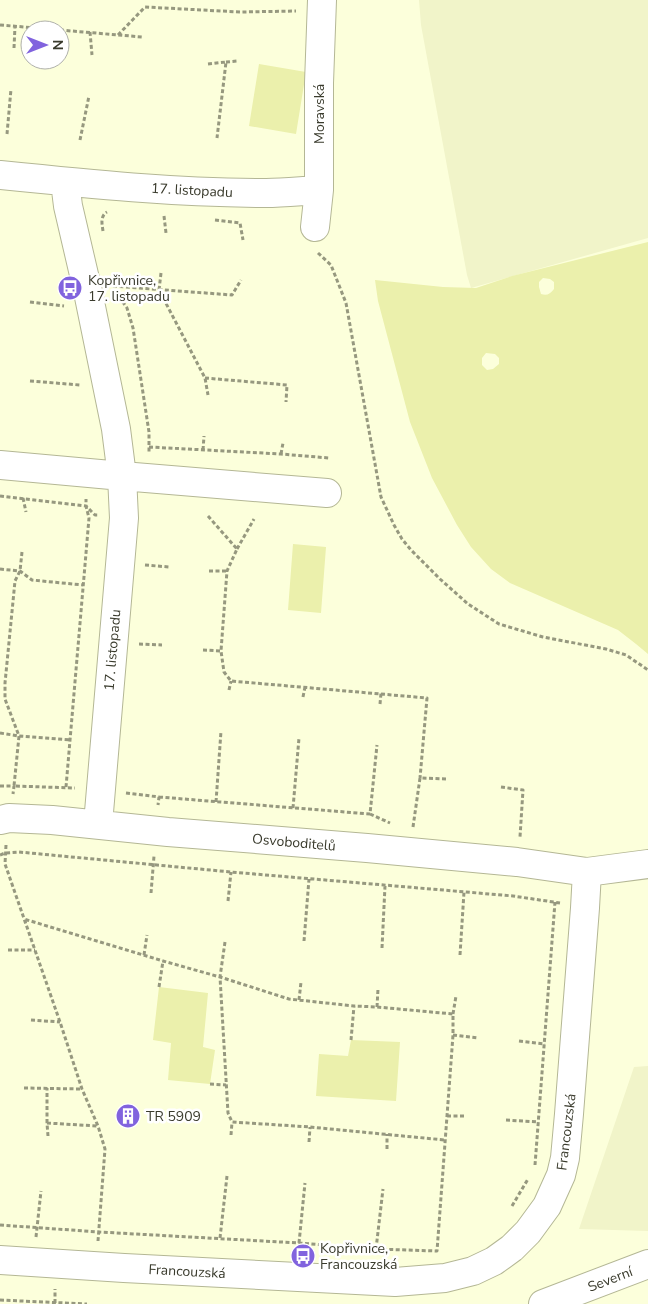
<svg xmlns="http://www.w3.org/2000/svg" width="648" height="1304" viewBox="0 0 648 1304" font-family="'Nunito Sans',sans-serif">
<rect width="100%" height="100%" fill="#fcffdb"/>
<path fill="#f1f4c9" d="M419,0H648V238L471,288L467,275L421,25Z
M648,1066V1231L579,1229L634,1067Z"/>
<path fill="#ebf0ac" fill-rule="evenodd" d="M259,64L306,72L296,134L249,126Z
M648,242V654L636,644L618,630L510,583L491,569L471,547L457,525L432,478L410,422L378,301L375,280L443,287L476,288L512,276ZM543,278L550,279L554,282V289C550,294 547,296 541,294L539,287V282ZM486,353L495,354L499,358V364L493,369L487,370L482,365V358Z
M293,544L326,547L321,613L288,610Z
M159,987L208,993L203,1047L215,1050L210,1084L168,1080L171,1043L153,1040Z
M351,1040L400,1042L396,1101L316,1096L319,1054L348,1056Z"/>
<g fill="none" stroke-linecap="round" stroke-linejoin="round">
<defs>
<path id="street" d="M0,175C88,184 177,193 266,193C283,193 301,191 319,190
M65,182L68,206L88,292L116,429L122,476L124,518L98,824
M315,227L319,190V83L322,0
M0,465L122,476L327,493
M0,820L9,818L52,820L168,832L367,848L517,862L587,872L648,864
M0,1260L124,1268L395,1282L445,1278L473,1271L494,1261L512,1248L528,1232L547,1206L561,1175L565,1158L569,1114L585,908L587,872
M543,1304L648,1264"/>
</defs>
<use href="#street" stroke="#b4b795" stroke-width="30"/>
<path stroke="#96987f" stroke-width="3" stroke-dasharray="4 2.5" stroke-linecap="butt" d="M0,25L60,30
M60,30L142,37
M90,32L92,55
M118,35L145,7L240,12L296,11
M14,48L15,26
M226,62L237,61
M208,64L226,62L217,138
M7,134L11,89
M80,140L89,96
M164,216L166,233
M215,220L240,223L243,240
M103,231C102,224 100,216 107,212
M318,253L331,265L346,303L381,497L394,525L402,539L411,550L440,579L468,604L499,624L543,637L606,649L626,655L648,670
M161,273L159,290L205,378L208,395
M113,286L232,295L241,280
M115,291L127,308L133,328L149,432V454
M30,302L64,306
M205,378L287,385L286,402
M30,381L80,385
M149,447L281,454L329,458
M203,450L204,436
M281,454L283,443
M0,496L86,506L95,515H98
M23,498L26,512
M208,516L237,549L227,571L221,651L224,672L231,681L427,698L420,778
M237,549L254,519
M22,552L20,571L15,581L5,683V699L19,736L14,786L75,788
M145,565L169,567
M0,569L20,571L32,580L83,585
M209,571H227
M139,644L162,645
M203,650L221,651
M229,690L231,681
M303,697L305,687
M380,704L381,693
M0,733L19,736L71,740
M0,786H14L13,794
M66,787L89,518L86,506V499
M501,787L523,790L520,837
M126,793L159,797L158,805
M159,797L370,814L377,745
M216,802L221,731
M293,808L299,738
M370,814L390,823
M413,827L420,778L447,779
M6,845L5,864L60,1022L82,1089L98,1126L105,1149L98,1241
M0,855L5,853L19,852L231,872L513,896L560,903
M151,893L154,856
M228,901L231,872
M304,941L309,879
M225,942L220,977L228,1113L232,1122L310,1127L445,1140
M382,948L385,886
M8,950H35
M144,955L147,935
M460,955L464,892
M159,987L163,961
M299,1000L301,982
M377,1007L378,989
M453,1014L456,996
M31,1020L60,1022
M453,1035L478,1038
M351,1040L354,1006
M519,1041L545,1044
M210,1084L226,1085
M24,1088L82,1089
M447,1116H465
M506,1120L538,1122
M47,1123V1088
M231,1135L232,1122
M48,1136L47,1123L98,1126
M309,1142L310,1127
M387,1149V1134
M535,1165L555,902
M512,1206L528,1179
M0,1225L99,1232L299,1243L376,1249L437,1251L453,1035V1014L377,1007L354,1006L289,999L220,977L163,961L24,919
M36,1237L41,1191
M220,1238L227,1176
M299,1243L305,1183
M376,1249L383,1189
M0,1300L87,1304
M55,1303V1289"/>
<use href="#street" stroke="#fff" stroke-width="28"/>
</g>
<defs>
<symbol id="bus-disc" viewBox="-11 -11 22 22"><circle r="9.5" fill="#8163de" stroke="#fff"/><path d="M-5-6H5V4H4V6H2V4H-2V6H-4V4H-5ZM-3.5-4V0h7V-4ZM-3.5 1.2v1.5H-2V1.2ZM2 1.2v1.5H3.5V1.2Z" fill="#fff"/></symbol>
<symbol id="building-disc" viewBox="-11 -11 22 22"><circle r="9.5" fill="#8163de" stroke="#fff"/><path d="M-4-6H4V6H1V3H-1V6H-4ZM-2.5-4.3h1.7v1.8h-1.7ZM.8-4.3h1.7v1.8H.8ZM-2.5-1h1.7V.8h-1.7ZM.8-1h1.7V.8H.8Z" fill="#fff"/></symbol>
</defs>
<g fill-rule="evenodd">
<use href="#bus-disc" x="56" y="274" width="28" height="28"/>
<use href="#building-disc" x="114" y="1102" width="28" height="28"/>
<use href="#bus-disc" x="289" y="1242" width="28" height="28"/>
</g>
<g text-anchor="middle" stroke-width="5" stroke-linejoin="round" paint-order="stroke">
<g font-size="14" fill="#3a3b2d" stroke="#fff">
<text transform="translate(319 114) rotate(-90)" y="5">Moravská</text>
<text transform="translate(192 190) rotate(3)" y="5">17. listopadu</text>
<text transform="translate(112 650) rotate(-85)" y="5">17. listopadu</text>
<text transform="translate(294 842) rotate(5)" y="5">Osvoboditelů</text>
<text transform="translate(566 1132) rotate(-83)" y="5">Francouzská</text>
<text transform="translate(187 1271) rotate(3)" y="5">Francouzská</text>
<text transform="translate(610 1279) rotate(-21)" y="5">Severní</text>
</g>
<g font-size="14" fill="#3a3b2d" stroke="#fff" text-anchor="start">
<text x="88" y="285">Kopřivnice,<tspan x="88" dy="16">17. listopadu</tspan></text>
<text x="146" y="1121">TR 5909</text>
<text x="320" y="1253">Kopřivnice,<tspan x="320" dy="16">Francouzská</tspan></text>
</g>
</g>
<g transform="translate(45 45) rotate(90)"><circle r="24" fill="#ffffff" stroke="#b0b1ab"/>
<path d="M0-4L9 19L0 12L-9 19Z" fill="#8163de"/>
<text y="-8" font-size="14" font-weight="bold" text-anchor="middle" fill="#3a3b2d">N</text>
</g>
</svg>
